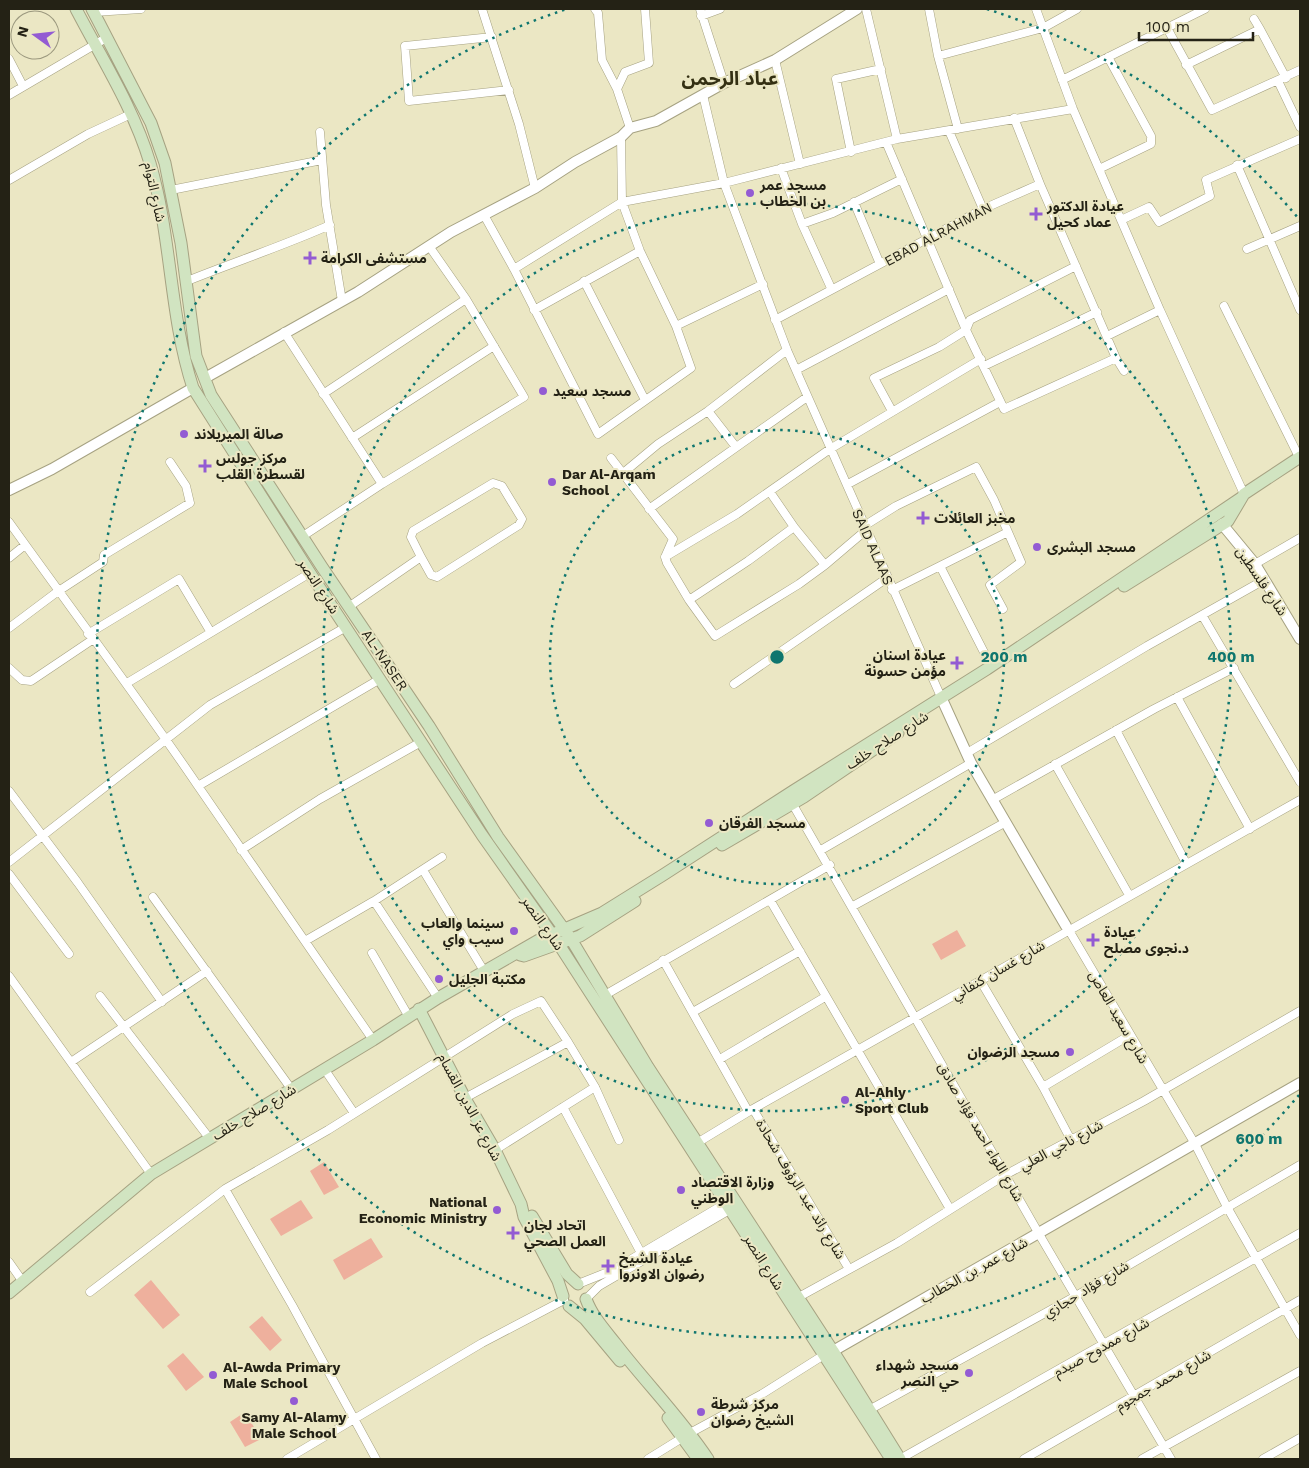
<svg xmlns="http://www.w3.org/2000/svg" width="1309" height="1468" viewBox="0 0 1309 1468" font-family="'Work Sans','Noto Sans Arabic',sans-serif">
<rect width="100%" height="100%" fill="#ebe7c4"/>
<path fill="#eeb09d" d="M957,930L966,946L941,960L932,944Z
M324,1162L339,1187L324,1195L310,1171Z
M301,1200L313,1218L281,1236L270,1219Z
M371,1238L383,1257L344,1280L333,1260Z
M151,1280L180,1315L163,1329L134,1295Z
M262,1316L282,1340L270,1351L249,1327Z
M183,1353L204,1377L186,1391L167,1366Z
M245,1412L261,1439L245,1447L230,1422Z"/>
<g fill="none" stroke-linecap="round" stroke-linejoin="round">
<defs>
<path id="minor" d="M482,9L519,124L535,188
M595,9L598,13L602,60L617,89
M700,9L724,83
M866,9L897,139
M929,9L938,56L958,129
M1036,9L1073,109L1160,310L1107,336
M94,12L141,9
M701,16L720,9
M1167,28L1212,110L1300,70
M1260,29L1286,78
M492,37L405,46L409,101L509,90
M938,56L1043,28L1077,9
M9,59L23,86
M775,60L800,164
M1186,65L1260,29L1254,19
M1062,80L1205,9
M1278,81L1300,127
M9,95L106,38
M703,95L724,183L787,350L941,697
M630,128L617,89L625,72L649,63L645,9
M949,131L983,209
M320,132L326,205L342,301
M621,137L622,202L640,251L676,326
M886,142L966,330L1004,409L1116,358
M851,152L836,79L881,69
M1237,165L1300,310
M781,168L802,224L831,288
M1099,169L1151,144V136L1108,57
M9,180L88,134L131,114
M1040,184L1116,358L1124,371
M171,190L322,160
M854,202L880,264
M484,215L514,269
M1121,220L1149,207L1159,222L1210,196L1206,180L1300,139
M802,224L833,213L902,179
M1247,249L1300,226
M187,281C234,262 283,246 330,225
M584,281L645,400
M763,284L676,326L691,368L598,434L514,269L622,202L724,183L897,139L1073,109
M1224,306L1299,457
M534,310L640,251
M1160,310L1244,494
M775,320L983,209L1040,184L1014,118
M284,332L382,484
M984,366L1097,312
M796,370L949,289
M323,394L466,299
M708,411L787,350
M892,411L874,378L939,347L966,330L970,320L1076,266
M352,438L494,346
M611,458L673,539L665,557L667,563L689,600L715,636L799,584L825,565L794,527L770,492
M622,474L658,444L708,411L736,447
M848,484L1000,402
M649,509L807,397
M9,522C72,610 137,696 198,786
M864,526L896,506L976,467L994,500L1021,562L990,585L1003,609
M303,536L382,484L524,397L466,299L429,246
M665,557L737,514L830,449L981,359
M9,558L25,545
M1255,564L1300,538
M825,565L865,531
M940,566L991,666
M892,590L1008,532
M689,600L748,561L794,527
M350,606L421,557L431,575L437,577L519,525L522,519L502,486L493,483L413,531L411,537L421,557
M1202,615L1300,782
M9,628L57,592L103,562L104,555L190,503L186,486L170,462
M88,634L179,579L210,631
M9,668L22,680L31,681L92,640
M127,683L310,573
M734,684L887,578
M1177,697L1250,829
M1116,730L1186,863
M967,753L1147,646L1264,580
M1055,764L1129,895
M9,791L78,883L162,1002
M992,800L1154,709L1234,668
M792,803L1039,1234L1171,1459
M241,850L320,799L421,742
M821,850L971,763
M9,862L210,705L346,627
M423,870L484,971
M9,874L69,954
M153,897L292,1090
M770,900L950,1209
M374,901L438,998
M853,906L1006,822
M1067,927L1195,1144L1227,1207L1300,1335
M305,941L374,901L442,857
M372,953L409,1017
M663,960L748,1111
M9,976L151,1174
M980,980L1043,1087L1071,1140
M605,995L830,865
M100,996L210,1139
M693,1012L800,951
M373,1040L198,786L380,679
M568,1042L595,1087L619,1140
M720,1059L825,997
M71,1062L207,971
M325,1070L354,1113
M1043,1087L1130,1035
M563,1107L641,1253
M753,1109L849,1269
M697,1143L753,1109L1300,800
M495,1150L595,1087
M225,1189L292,1305L376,1459
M9,1262L23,1282
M578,1284L613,1270L726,1203
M90,1292L225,1189L328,1130L513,1014L541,1001L568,1042L465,1098
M797,1298L897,1243L1005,1175L1144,1101L1300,1011
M586,1299L599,1286L731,1209
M869,1410L1076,1296L1300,1165
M287,1459L482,1343L564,1300
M648,1459L690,1433L762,1394L827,1353
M900,1459L1300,1233
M1024,1459L1300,1300
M1142,1459L1300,1371
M1263,1459L1300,1438"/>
<path id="tertiary" d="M205,378L358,292L451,232L535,188L575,162L621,137L630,128L656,121L724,83L775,60L857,9
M9,490L52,469L193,388
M1222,524L1255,564L1300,639
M941,697L971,763L1066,926
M833,1351L1300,1083"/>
<path id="secondary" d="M76,9C102,59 134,109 150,163C172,237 169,315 193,388L310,573L482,835L558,943L891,1459
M92,9L151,123L165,163L181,243L196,356L211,395L322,567L429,726L498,837L571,939L648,1067L833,1351L900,1459
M1124,586L1228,521L1244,494L1300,457
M722,845L804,797L898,733
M520,955L524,956L580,936L635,901
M419,1009L467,1102L495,1150L521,1204L524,1217L558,1281L563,1296
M532,1216L567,1274L578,1284
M9,1293L151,1174L373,1040L438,998L539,940L602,913L663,875L793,791L987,669L1241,498
M586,1299C592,1316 605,1330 616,1344C646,1383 681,1418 708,1459
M569,1306L585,1319L620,1361
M668,1418L698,1459"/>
</defs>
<use href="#minor" stroke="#a6a282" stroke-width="9"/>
<use href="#tertiary" stroke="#a6a282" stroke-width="12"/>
<use href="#secondary" stroke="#a6a282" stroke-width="13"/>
<use href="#minor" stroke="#fff" stroke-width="8"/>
<use href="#tertiary" stroke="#fff" stroke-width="10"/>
<use href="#secondary" stroke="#d1e4c1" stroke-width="11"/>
</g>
<g fill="none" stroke="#0f766e" stroke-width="2.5" stroke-dasharray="2.5 5">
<circle cx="777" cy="657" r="227"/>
<circle cx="777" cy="657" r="454"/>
<path d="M1299 1095A681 681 0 1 1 567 9M987 9A681 681 0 0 1 1299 219"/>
</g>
<g fill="#935bd3" stroke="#ebe7c4" stroke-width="2">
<circle cx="750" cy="193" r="5"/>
<path d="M1033.5 206.5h5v5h5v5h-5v5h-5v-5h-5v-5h5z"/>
<path d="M307.5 250.5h5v5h5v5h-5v5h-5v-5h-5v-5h5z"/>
<circle cx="543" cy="391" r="5"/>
<circle cx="184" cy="434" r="5"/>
<path d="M202.5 458.5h5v5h5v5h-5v5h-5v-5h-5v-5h5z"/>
<circle cx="552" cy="482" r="5"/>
<path d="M920.5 510.5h5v5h5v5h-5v5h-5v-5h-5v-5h5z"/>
<circle cx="1037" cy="547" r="5"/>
<path d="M954.5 655.5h5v5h5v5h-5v5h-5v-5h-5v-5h5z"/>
<circle cx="709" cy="823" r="5"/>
<circle cx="514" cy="931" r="5"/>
<path d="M1090.5 932.5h5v5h5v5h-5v5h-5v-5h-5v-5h5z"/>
<circle cx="439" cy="979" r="5"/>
<circle cx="1070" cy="1052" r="5"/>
<circle cx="845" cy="1100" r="5"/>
<circle cx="681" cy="1190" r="5"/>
<circle cx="497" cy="1210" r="5"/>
<path d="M510.5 1225.5h5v5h5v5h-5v5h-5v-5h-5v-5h5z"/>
<path d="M605.5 1258.5h5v5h5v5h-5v5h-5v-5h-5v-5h5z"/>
<circle cx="969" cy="1373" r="5"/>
<circle cx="213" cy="1375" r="5"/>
<circle cx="294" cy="1401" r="5"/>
<circle cx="701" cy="1412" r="5"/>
</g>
<g text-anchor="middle" stroke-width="4" stroke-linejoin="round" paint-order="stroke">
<g font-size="14" font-weight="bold" fill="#242215" stroke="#ebe7c4" text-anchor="start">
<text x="760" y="190">مسجد عمر<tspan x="760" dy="16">بن الخطاب</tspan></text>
<text x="1047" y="211">عيادة الدكتور<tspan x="1047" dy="16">عماد كحيل</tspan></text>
<text x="321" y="263">مستشفى الكرامة</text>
<text x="553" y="396">مسجد سعيد</text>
<text x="194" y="439">صالة الميريلاند</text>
<text x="216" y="463">مركز جولس<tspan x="216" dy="16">لقسطرة القلب</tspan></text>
<text x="562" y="479">Dar Al-Arqam<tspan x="562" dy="16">School</tspan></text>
<text x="934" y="523">مخبز العائلات</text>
<text x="1047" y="552">مسجد البشرى</text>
<text x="946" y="660" text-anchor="end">عيادة اسنان<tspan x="946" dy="16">مؤمن حسونة</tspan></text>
<text x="719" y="828">مسجد الفرقان</text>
<text x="504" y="928" text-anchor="end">سينما والعاب<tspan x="504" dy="16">سيب واي</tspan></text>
<text x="1104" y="937">عيادة<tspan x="1104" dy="16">د.نجوى مصلح</tspan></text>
<text x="449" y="984">مكتبة الجليل</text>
<text x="1060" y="1057" text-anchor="end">مسجد الرضوان</text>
<text x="855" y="1097">Al-Ahly<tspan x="855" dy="16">Sport Club</tspan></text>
<text x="691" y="1187">وزارة الاقتصاد<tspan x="691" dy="16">الوطني</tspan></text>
<text x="487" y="1207" text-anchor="end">National<tspan x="487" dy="16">Economic Ministry</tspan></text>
<text x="524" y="1230">اتحاد لجان<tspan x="524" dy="16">العمل الصحي</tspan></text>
<text x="619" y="1263">عيادة الشيخ<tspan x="619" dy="16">رضوان الاونروا</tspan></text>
<text x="959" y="1370" text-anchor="end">مسجد شهداء<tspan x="959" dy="16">حي النصر</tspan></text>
<text x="223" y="1372">Al-Awda Primary<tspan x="223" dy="16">Male School</tspan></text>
<text x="711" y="1409">مركز شرطة<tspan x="711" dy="16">الشيخ رضوان</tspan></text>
<text x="294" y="1422" text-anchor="middle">Samy Al-Alamy<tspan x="294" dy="16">Male School</tspan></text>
</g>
<g font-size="14" fill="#242215" stroke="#ebe7c4">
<text transform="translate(155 192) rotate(78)" y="5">شارع التوام</text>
<text transform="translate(938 234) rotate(-28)" y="5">EBAD ALRAHMAN</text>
<text transform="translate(873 547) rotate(66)" y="5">SAID ALAAS</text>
<text transform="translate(1262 581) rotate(56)" y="5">شارع فلسطين</text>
<text transform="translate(319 586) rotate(57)" y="5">شارع النصر</text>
<text transform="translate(385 660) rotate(56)" y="5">AL-NASER</text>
<text transform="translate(887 740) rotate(-33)" y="5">شارع صلاح خلف</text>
<text transform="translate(543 923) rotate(55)" y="5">شارع النصر</text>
<text transform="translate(998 970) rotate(-30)" y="5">شارع غسان كنفاني</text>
<text transform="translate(1119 1017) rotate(60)" y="5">شارع سعيد العاص</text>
<text transform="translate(470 1107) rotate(62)" y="5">شارع عز الدين القسام</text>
<text transform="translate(254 1112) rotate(-31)" y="5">شارع صلاح خلف</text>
<text transform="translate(981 1132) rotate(60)" y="5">شارع اللواء احمد فؤاد صادق</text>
<text transform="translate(1061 1145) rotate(-28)" y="5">شارع ناجي العلي</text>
<text transform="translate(801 1189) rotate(59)" y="5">شارع رائد عبد الرؤوف شحادة</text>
<text transform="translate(764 1262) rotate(58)" y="5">شارع النصر</text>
<text transform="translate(974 1270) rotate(-29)" y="5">شارع عمر بن الخطاب</text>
<text transform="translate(1086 1289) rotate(-31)" y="5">شارع فؤاد حجازي</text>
<text transform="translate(1101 1347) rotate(-29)" y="5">شارع ممدوح صيدم</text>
<text transform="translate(1163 1380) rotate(-30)" y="5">شارع محمد جمجوم</text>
</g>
<g font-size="19" font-weight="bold" fill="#343013" stroke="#ebe7c4">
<text x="730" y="85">عباد الرحمن</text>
</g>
</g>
<circle cx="777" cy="657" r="8" fill="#0f766e" stroke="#ebe7c4" stroke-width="2.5"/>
<g font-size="15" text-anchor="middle" font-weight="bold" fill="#0f766e" stroke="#ebe7c4" stroke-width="4" stroke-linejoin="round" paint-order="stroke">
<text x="1004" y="662">200 m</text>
<text x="1231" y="662">400 m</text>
<text x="1259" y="1144">600 m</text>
</g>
<rect width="1309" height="1468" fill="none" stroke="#242215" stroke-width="20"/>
<g transform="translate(35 35) rotate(285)"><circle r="24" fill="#ebe7c4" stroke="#9b987e"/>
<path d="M0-4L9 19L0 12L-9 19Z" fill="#935bd3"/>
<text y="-8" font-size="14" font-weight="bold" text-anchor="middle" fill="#242215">N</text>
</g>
<path d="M1139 32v8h114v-8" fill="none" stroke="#242215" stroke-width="2.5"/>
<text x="1146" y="32" font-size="15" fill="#242215" stroke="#ebe7c4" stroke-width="4" paint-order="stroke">100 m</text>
</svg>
